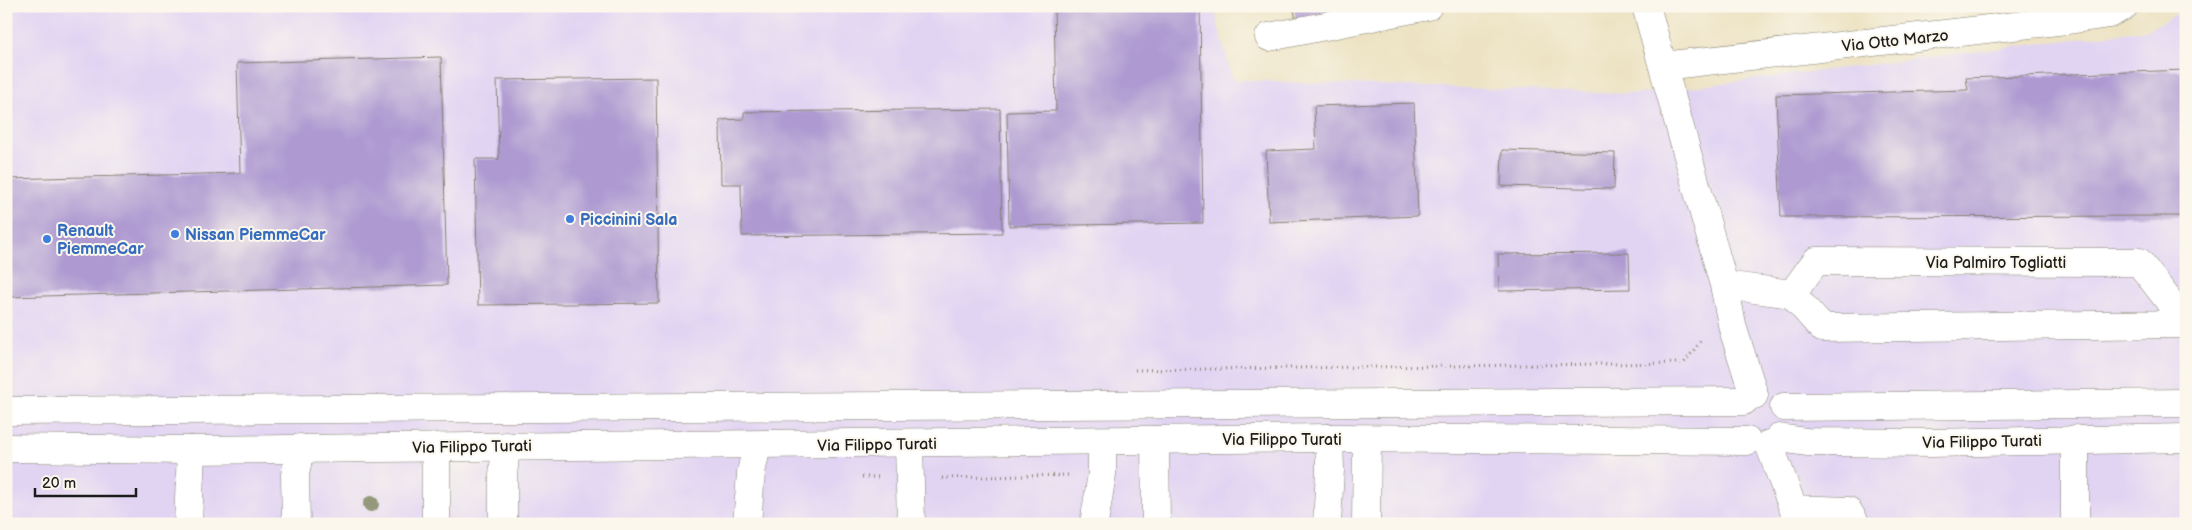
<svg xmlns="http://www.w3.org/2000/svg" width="2192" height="530" viewBox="0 0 2192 530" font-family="'Balsamiq Sans',sans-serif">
<rect width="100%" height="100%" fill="#fbf7ec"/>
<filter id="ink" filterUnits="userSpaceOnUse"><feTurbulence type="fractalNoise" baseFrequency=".02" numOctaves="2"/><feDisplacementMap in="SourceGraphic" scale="10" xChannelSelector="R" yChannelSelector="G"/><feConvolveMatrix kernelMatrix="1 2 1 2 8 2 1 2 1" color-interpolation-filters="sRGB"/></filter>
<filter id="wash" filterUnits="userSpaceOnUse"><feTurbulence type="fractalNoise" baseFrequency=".0096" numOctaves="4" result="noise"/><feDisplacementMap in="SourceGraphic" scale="20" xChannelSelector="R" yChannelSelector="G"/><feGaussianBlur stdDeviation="1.12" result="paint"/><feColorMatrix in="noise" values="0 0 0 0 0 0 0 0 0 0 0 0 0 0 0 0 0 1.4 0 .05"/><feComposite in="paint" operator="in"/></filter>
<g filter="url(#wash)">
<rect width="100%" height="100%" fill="#ede3c4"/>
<path fill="#e1d4f3" d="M6,6H1213L1233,80L1636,94L2148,30L2178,13L2181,6H2186V524H6Z"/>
<g id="blocks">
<path fill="#ae9ad1" d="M1054,6H1200L1203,223L1009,226L1007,112L1056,111Z
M1293,6H1355L1296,20Z
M441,57L447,285L6,297V179L240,173L237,63Z
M2186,70V216L1781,217L1776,95L1968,90L1966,78Z
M656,78L659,303L478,305L475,159H499L497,80Z
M1414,103L1418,216L1269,222L1266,151L1316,149L1314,106Z
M1000,109L1002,233L742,236L741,184H721L720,120L744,119V112Z
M1502,150L1615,153L1614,189L1501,186Z
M1629,253L1630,289L1499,291L1498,254Z"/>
</g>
</g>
<g filter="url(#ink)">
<use href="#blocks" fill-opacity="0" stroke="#848070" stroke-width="1"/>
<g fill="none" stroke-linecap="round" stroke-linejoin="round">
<defs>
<path id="minor" d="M1646,6L1724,285L1733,329L1754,395
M1269,37L1428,6
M1663,66L2075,19L2109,14L2124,6
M1724,285L1792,294L1816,261L2139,262L2186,323
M1792,294L1822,328L2186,324
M1155,440L1156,524
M909,444L911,524
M1769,444L1799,524
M1794,509L1848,511L1856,524
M2075,519V439
M188,524L191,450
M296,524L295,475L300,448
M436,524V447
M503,524V476L506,446
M747,524L751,473L757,445
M1094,524L1102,474V441
M1327,524L1330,470L1329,438
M1366,524L1367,439"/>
<path id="major" d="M1784,407L2186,403
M6,411L1744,401
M1779,438L1807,442L1931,443L2186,438
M6,448L191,450L1329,438L1747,441"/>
</defs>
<use href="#minor" stroke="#848070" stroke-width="29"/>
<use href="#major" stroke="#848070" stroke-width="29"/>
<path stroke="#848070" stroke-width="3" stroke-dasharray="1 4" stroke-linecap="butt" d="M1135,370L1684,363L1700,342L1704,340
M862,477H878
M942,478L1068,475"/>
<use href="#minor" stroke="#fff" stroke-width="28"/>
<use href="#major" stroke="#fff" stroke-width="28"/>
</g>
<circle fill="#94997b" cx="371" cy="504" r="8"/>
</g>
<g fill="#3f7fe0" stroke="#fbf7ec" stroke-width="2">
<circle cx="570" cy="219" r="5"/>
<circle cx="175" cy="234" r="5"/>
<circle cx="47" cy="239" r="5"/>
</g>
<g text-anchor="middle" stroke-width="4" stroke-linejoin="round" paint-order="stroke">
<g font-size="16" fill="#1c1c1c" stroke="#fbf7ec">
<text transform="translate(1895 40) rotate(-6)" y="6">Via Otto Marzo</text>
<text x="1996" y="268">Via Palmiro Togliatti</text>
<text x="1282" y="445">Via Filippo Turati</text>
<text transform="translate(1982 441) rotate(-1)" y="6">Via Filippo Turati</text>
<text transform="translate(877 444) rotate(-1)" y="6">Via Filippo Turati</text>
<text transform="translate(472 446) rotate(-1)" y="6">Via Filippo Turati</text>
</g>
<g font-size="16" font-weight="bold" fill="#366cbe" stroke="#fbf7ec" text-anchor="start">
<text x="580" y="225">Piccinini Sala</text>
<text x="57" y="236">Renault<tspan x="57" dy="18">PiemmeCar</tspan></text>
<text x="185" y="240">Nissan PiemmeCar</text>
</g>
</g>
<rect width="2192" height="530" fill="none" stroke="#fbf7ec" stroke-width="25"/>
<path d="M35 488v8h101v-8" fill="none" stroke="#1c1c1c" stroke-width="2.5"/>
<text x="42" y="488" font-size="15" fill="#1c1c1c" stroke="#fbf7ec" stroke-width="4" paint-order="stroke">20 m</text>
</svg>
